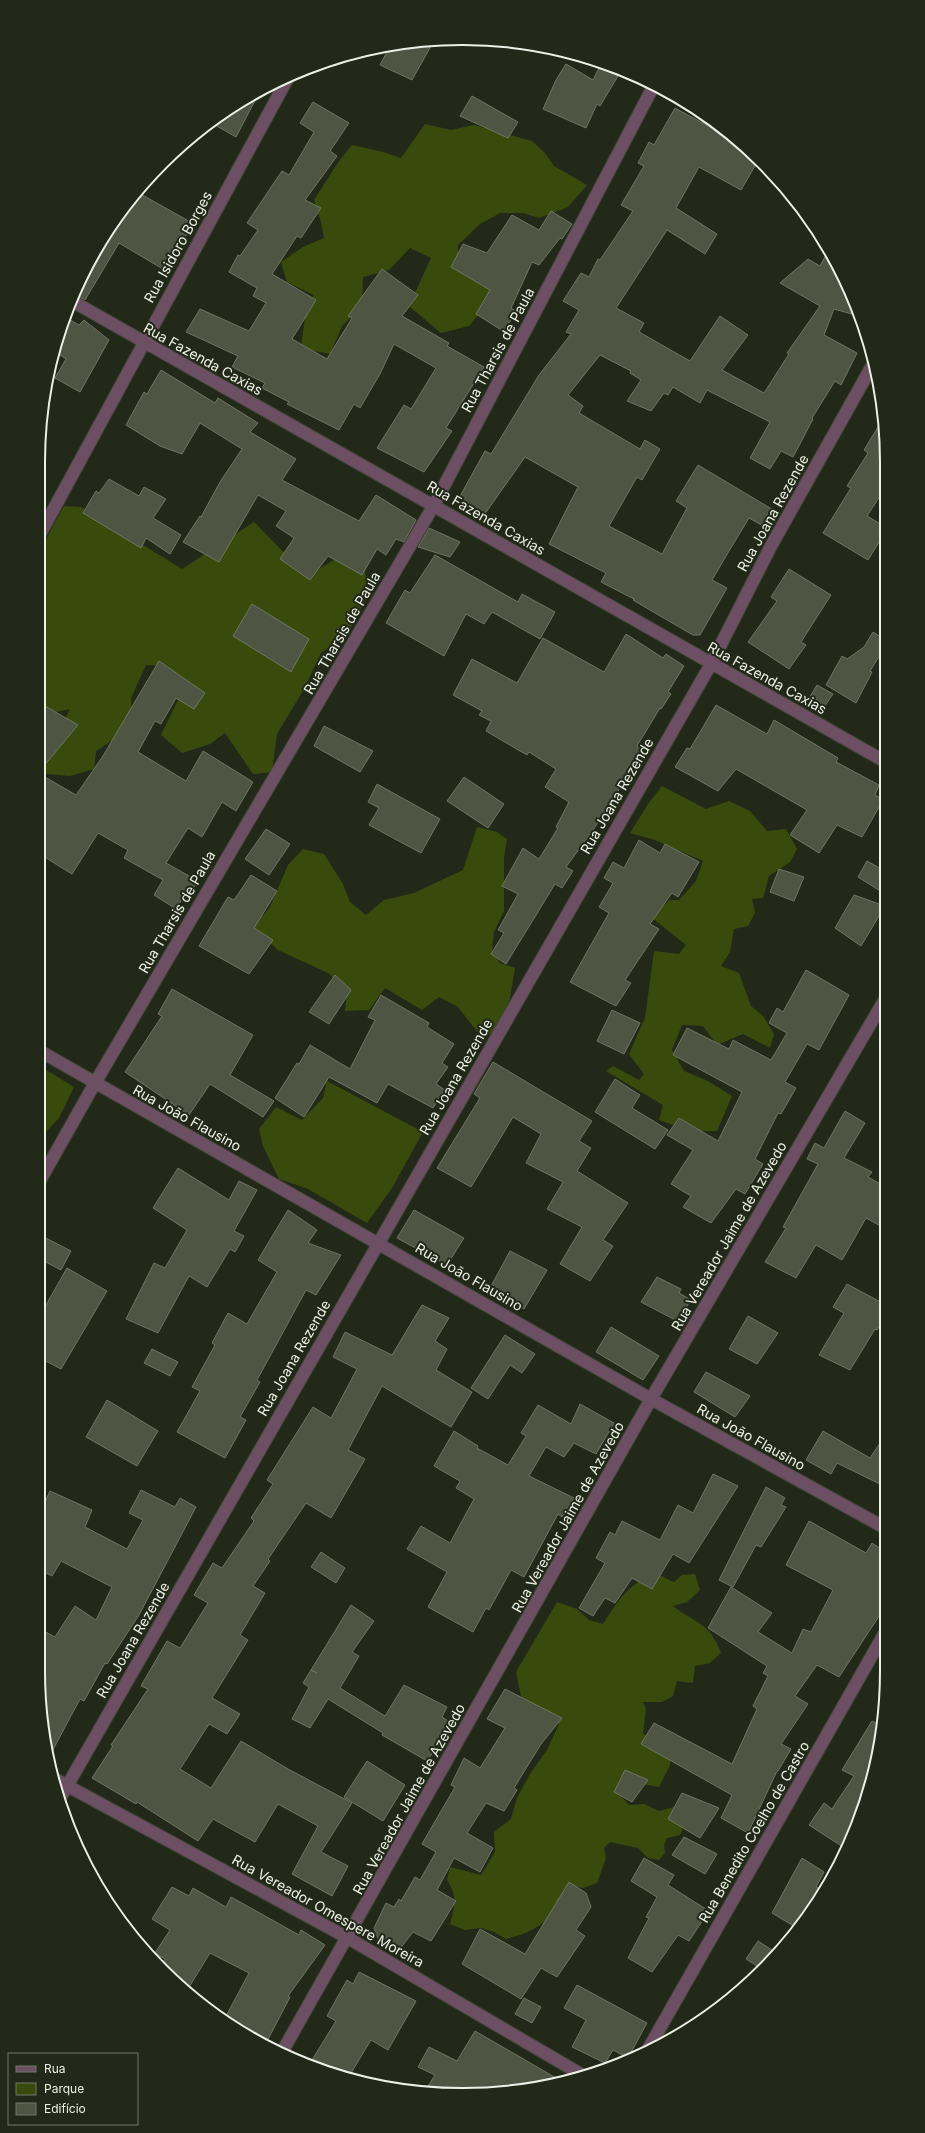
<svg xmlns="http://www.w3.org/2000/svg" width="925" height="2133" viewBox="0 0 925 2133" font-family="Inter,sans-serif">
<rect width="100%" height="100%" fill="#232919"/>
<path fill="#394b0c" d="M425,124L451,130L474,125L532,141L545,153L554,166L587,185L568,207L539,218L523,213H500L480,224L458,245V261L494,281L491,299L469,326L441,333L409,306L431,258L410,248L389,270L363,277L362,306L342,326L330,354L301,348L306,309L314,295L287,282L281,262L303,247L324,238L321,222L314,200L339,161L352,145L383,152L401,158Z
M64,506L81,507L182,569L254,522L307,576L334,560L364,567L369,593L347,635L321,653L304,689L277,734L272,772L253,774L225,733L210,744L182,753L161,735L178,700L168,666L146,665L131,698L132,717L114,739L96,751L94,769L70,776L38,773V738L59,732L70,709L38,716V554Z
M662,786L706,809L729,801L750,811L767,831L786,829L797,849L790,862L769,876L763,898L752,899L755,913L748,926L734,929L730,952L721,966L739,973L751,1006L763,1016L774,1034L770,1048L743,1034L717,1045L703,1026L682,1025L672,1050L684,1071L708,1081L732,1096L717,1131H689L659,1120L663,1105L606,1071L613,1066L639,1080L644,1074L629,1054L645,1018L654,951L679,954L686,945L651,917L670,900H679L696,881L703,861L655,840L630,833L648,804Z
M477,827L497,832L507,839L504,858V911L494,932L492,952L500,963L515,968L509,1003L493,1034H479L458,1007L439,997L422,1010L385,988L369,1010L345,1011L347,990L328,973L278,950L253,927L270,907L288,865L303,849L324,854L343,884L350,902L366,915L384,900L414,893L463,870Z
M38,1065L74,1087L59,1118L38,1140Z
M327,1081L423,1132L392,1188L367,1223L308,1189L279,1179L263,1146L259,1129L276,1107L302,1120L323,1098Z
M695,1574L700,1590L687,1602L673,1606C697,1625 709,1621 721,1653L710,1663L695,1666L693,1683L677,1681L673,1696L662,1702H643L646,1709L643,1734L670,1746V1765L659,1787L636,1783L618,1793L629,1805L644,1804L659,1811L674,1807L684,1813V1825L680,1835L667,1838L664,1845L665,1853L659,1860L648,1858L638,1848L610,1842L604,1848L606,1858L597,1883L583,1888L571,1885C550,1918 545,1929 506,1939L494,1932L481,1928L465,1930L450,1924C455,1905 458,1897 447,1880L450,1867L481,1875L495,1852L494,1832L511,1819L517,1798L530,1774L547,1750L559,1724L521,1696L516,1672L557,1602L577,1609L589,1620L603,1624C616,1604 632,1576 660,1576C664,1576 670,1581 674,1582L682,1575Z"/>
<path fill="#4e5543" stroke="#6e7663" d="M435,39L412,80L380,65L390,46Z
M602,62L621,71L600,106L597,104L586,128L543,109L556,80L566,64L593,80Z
M260,91L236,137L210,122L213,120Z
M472,96L518,122L508,138L460,116Z
M313,102L349,123L330,151L337,156L305,200L321,208L301,238L297,236L272,274L316,300L292,339L327,359L352,318L348,316L382,269L418,295L402,316L449,343L447,346L484,367L446,428L452,431L424,472L377,448L404,405L411,409L436,368L394,344L380,374L360,408L354,404L339,430L287,404L289,402L262,388L265,383L232,367L238,356L186,332L200,309L249,331L266,303L253,296L257,288L229,272L238,255L240,256L258,230L247,223L282,171L289,175L314,132L300,123Z
M675,108L741,144L759,159L741,190L699,167L676,208L717,234L705,254L667,230L616,308L644,323L639,332L690,361L720,316L748,335L722,370L764,393L789,354L787,353L820,306L780,283L808,259L820,266L827,253L855,300L859,316L834,309L824,335L857,353L841,385L835,381L812,418L813,419L793,457L781,451L770,469L750,458L770,422L707,390L700,403L673,387L668,395L664,393L651,411L627,401L641,380L630,373L631,371L600,355L568,395L583,406L579,413L640,449L645,440L660,449L642,480L637,477L609,526L662,554L687,508L676,501L698,465L775,511L765,527L749,518L729,551L712,580L727,588L700,635H693L650,610L633,600L634,599L601,582L606,573L549,544L578,487L525,457L482,518L459,498L485,451L491,454L539,375L571,334L566,332L579,310L563,301L581,273L589,277L598,259L600,260L633,211L621,205L644,166L638,163L649,142L654,145Z
M137,192L194,224L163,269L119,243L85,300L75,294L95,250Z
M551,211L572,224L562,239L560,238L539,265L532,262L511,308L517,312L503,331L476,314L490,290L451,267L463,244L487,253L512,215L539,230Z
M65,317L79,325L84,320L109,340L80,392L55,378L66,359L54,351Z
M161,370L215,403L218,398L258,423L250,432L296,459L282,480L359,521L376,495L416,520L404,542L396,539L386,555L377,549L362,575L328,556L310,580L280,559L294,538L276,526L286,511L258,495L219,562L183,542L200,516L201,517L220,482L242,449L200,423L182,454L160,446L126,425L144,392L147,394Z
M883,419L884,490L867,516L884,526V534L868,560L823,533L851,488L847,486L868,453L864,450Z
M109,479L139,496L144,487L166,499L153,518L181,535L170,554L146,538L141,548L83,513L96,491L99,493Z
M429,528L460,542L450,557L418,547Z
M435,555L518,602L522,594L555,612L540,639L492,612L484,624L466,614L444,656L386,623L405,590L410,593Z
M789,569L831,595L801,642L806,645L789,669L748,642L777,601L771,597Z
M252,604L309,639L291,672L233,636Z
M873,632L884,639V649L870,671L872,672L856,703L826,685L842,656L847,659L864,647Z
M626,634L663,658L666,654L684,666L668,692L671,694L661,709L660,708L637,746L643,749L635,765L593,830L566,867L573,871L562,888L555,884L506,964L491,954L504,933L498,930L518,894L502,886L523,848L539,859L558,828L556,827L569,802L545,787L556,769L529,752L527,755L486,731L491,721L479,715L482,711L453,695L472,659L517,683L543,638L604,672Z
M159,661L205,693L194,709L176,698L161,724L155,721L138,752L186,781L203,751L253,782L236,811L222,802L202,837L188,828L166,863L198,881L189,895L186,893L176,909L154,895L163,880L124,858L128,850L98,833L72,874L38,853V702L78,725L38,773L76,795L103,756Z
M817,685L833,694L822,710L808,700Z
M716,705L767,734L774,720L838,758L836,762L879,785L875,795L883,800L862,837L837,825L819,853L790,835L807,810L736,769L718,791L675,767L687,748L690,749Z
M324,726L373,751L360,772L314,746Z
M464,777L504,804L488,828L447,801Z
M377,784L440,819L421,853L369,825L379,808L368,802Z
M266,829L290,844L269,875L245,859Z
M639,840L660,853L665,844L699,862L678,897L672,893L650,924L659,929L625,980L631,983L616,1006L570,982L609,913L599,907L613,883L604,878L613,862L624,868Z
M867,861L885,871V894L858,877Z
M779,869L804,877L794,901L770,892Z
M251,875L277,891L254,928L273,940L249,974L199,946L228,897L234,900Z
M854,895L885,906L861,946L835,928Z
M806,970L849,995L819,1050L807,1044L785,1082L796,1088L781,1114L778,1113L755,1159L763,1164L745,1194L736,1189L711,1223L683,1207L691,1196L671,1184L693,1150L667,1135L679,1118L718,1141L742,1092L673,1055L687,1028L729,1049L733,1040L771,1060L787,1033L769,1023L777,1008L783,1012Z
M335,975L351,990L329,1024L309,1012Z
M172,989L253,1035L230,1075L274,1101L263,1117L210,1084L189,1115L125,1072L162,1016L158,1014Z
M381,995L429,1023L427,1027L454,1044L442,1063L448,1067L436,1084L445,1090L433,1108L388,1084L377,1103L329,1077L304,1117L275,1098L297,1063L299,1064L310,1045L350,1069L375,1020L368,1017Z
M612,1010L640,1023L624,1054L597,1041Z
M493,1062L592,1121L579,1141L591,1148L577,1171L628,1203L603,1240L613,1246L590,1281L560,1264L582,1227L547,1209L563,1182L526,1163L541,1134L513,1117L471,1187L437,1168L480,1098L474,1094Z
M615,1079L640,1095L632,1108L668,1130L655,1149L595,1112Z
M845,1111L865,1123L844,1158L872,1172L868,1177L886,1187V1229L866,1218L842,1260L816,1245L796,1278L765,1262L786,1228L783,1227L818,1164L807,1159L815,1143L824,1148Z
M178,1168L229,1200L239,1181L257,1190L234,1231L244,1236L235,1252L230,1249L207,1287L189,1276L158,1333L126,1319L154,1263L165,1268L187,1230L153,1208Z
M288,1210L317,1230L308,1243L341,1255L316,1295L306,1290L257,1380L260,1382L240,1417L246,1420L225,1458L177,1432L200,1391L192,1387L215,1345L212,1343L228,1313L247,1324L277,1272L258,1260Z
M414,1210L464,1238L447,1265L397,1238Z
M38,1234L71,1251L61,1270L38,1258Z
M510,1251L547,1270L524,1309L489,1290Z
M67,1268L107,1291L61,1369L38,1357V1319Z
M657,1277L681,1289L679,1293L691,1300L677,1321L641,1302Z
M847,1284L886,1305V1316L877,1330L875,1329L850,1370L819,1355L844,1313L833,1307Z
M422,1305L449,1318L435,1341L447,1349L436,1370L472,1392L451,1427L382,1386L348,1450L365,1459L331,1518L306,1503L268,1559L270,1561L253,1586L265,1593L240,1635L248,1640L212,1698L240,1714L227,1734L209,1724L180,1769L211,1788L241,1741L288,1769L352,1803L321,1852L348,1866L332,1896L292,1874L318,1826L278,1804L255,1842L213,1819L198,1841L137,1802L136,1804L92,1778L113,1746L111,1745L148,1689L141,1686L167,1641L180,1648L208,1603L194,1595L213,1563L222,1568L254,1521L251,1518L273,1484L267,1480L313,1407L331,1418L357,1369L333,1357L345,1332L392,1355Z
M748,1316L778,1333L757,1364L729,1349Z
M611,1327L659,1356L643,1380L596,1352Z
M505,1335L535,1354L522,1373L510,1365L488,1399L471,1388Z
M152,1349L178,1362L170,1376L144,1363Z
M706,1372L750,1396L735,1417L694,1392Z
M107,1400L158,1431L137,1466L86,1437Z
M580,1404L614,1423L596,1454L574,1443L564,1457L546,1447L529,1476L574,1498L562,1517L558,1514L524,1577L511,1570L489,1610L486,1608L473,1632L428,1607L447,1572L407,1549L421,1526L450,1543L474,1499L456,1488L460,1481L434,1466L454,1431L478,1446L477,1448L508,1465L526,1436L521,1433L538,1405L571,1424Z
M823,1431L870,1458L886,1434V1487L837,1463L831,1474L806,1460Z
M713,1474L738,1486L689,1563L673,1554L652,1589L632,1578L615,1603L605,1598L593,1616L579,1608L605,1563L596,1558L610,1532L615,1535L622,1521L660,1540L678,1505L693,1513Z
M766,1487L785,1498L781,1505L786,1507L761,1547L756,1545L733,1587L719,1580Z
M141,1490L175,1507L180,1498L196,1507L139,1615L107,1664L105,1663L84,1701L80,1699L48,1759L38,1670V1628L55,1637L75,1606L96,1620L112,1587L61,1561L52,1576L38,1569V1517L50,1491L92,1510L85,1527L127,1549L143,1520L129,1513Z
M809,1521L866,1553L872,1543L887,1553V1604L839,1677L817,1665L795,1696L808,1704L781,1744L791,1749L778,1771H777L748,1833L721,1818L732,1795L641,1744L654,1723L732,1764L757,1709L753,1706L768,1676L763,1673L767,1666L708,1628L731,1587L772,1613L758,1632L792,1653L803,1629L811,1632L833,1590L786,1565Z
M321,1552L345,1568L336,1583L311,1567Z
M351,1605L374,1621L352,1652L359,1656L340,1688L385,1716L404,1685L447,1707L442,1717L448,1721L437,1742L439,1743L427,1761L382,1735L383,1733L328,1699L310,1728L292,1719L309,1687L303,1683L311,1670L317,1673L311,1670Z
M505,1689L562,1718L541,1744L514,1788L517,1790L504,1811L486,1803L467,1833L493,1848L480,1872L454,1858L437,1890L456,1901L431,1941L413,1932L399,1950L378,1939L374,1928L386,1903L394,1907L399,1899L401,1901L415,1877L420,1880L436,1852L422,1844L455,1787L451,1785L464,1758L480,1768L505,1728L487,1719Z
M872,1721L882,1726L879,1753L864,1807L846,1849L809,1825L824,1803L832,1809L854,1776L842,1770Z
M367,1761L405,1785L383,1821L344,1797Z
M625,1770L648,1780L632,1802L614,1792Z
M682,1793L719,1808L700,1838L668,1819Z
M684,1837L717,1854L705,1874L672,1855Z
M644,1858L674,1875L668,1885L709,1911L689,1941L678,1935L652,1972L628,1958L649,1918L646,1917L657,1897L631,1881Z
M802,1858L824,1872L816,1887L824,1892L797,1928L772,1913Z
M569,1882L586,1893L591,1907L576,1930L585,1936L557,1977L541,1968L521,1999L462,1964L480,1929L525,1954Z
M172,1887L189,1896L193,1888L226,1907L231,1897L299,1935L301,1930L325,1945L288,1996L290,1997L265,2045L250,2038L224,2020L249,1973L210,1953L186,1992L160,1967L165,1959L155,1953L170,1930L152,1919Z
M758,1941L778,1954L762,1969L746,1959Z
M359,1972L416,2001L388,2050L371,2040L348,2078L335,2075L312,2060L336,2021L327,2016L347,1980L353,1984Z
M577,1985L647,2023L628,2058L613,2050L605,2063L572,2047L586,2020L564,2008Z
M524,1998L541,2007L532,2023L515,2014Z
M475,2031L563,2082L545,2087L462,2095L425,2091L435,2075L418,2067L429,2047L457,2061Z"/>
<g fill="none" stroke-linecap="round" stroke-linejoin="round">
<defs>
<path id="minor" d="M72,301L884,761
M38,538L289,76
M38,1050L651,1399L887,1529
M38,1184L95,1083L434,505L653,87
M53,1778L348,1938L584,2076
M59,1800L711,664L771,546L872,366
M647,2051L887,1629
M282,2052L651,1399L885,999"/>
</defs>
<use href="#minor" stroke="#3f4536" stroke-width="14"/>
<use href="#minor" stroke="#6d4f64" stroke-width="12"/>
</g>
<g text-anchor="middle" stroke-width="4" stroke-linejoin="round" paint-order="stroke">
<g font-size="14" fill="#ecf1e6" stroke="#232919">
<text transform="translate(178 247) rotate(-61)" y="5">Rua Isidoro Borges</text>
<text transform="translate(498 350) rotate(-62)" y="5">Rua Tharsis de Paula</text>
<text transform="translate(203 359) rotate(29)" y="5">Rua Fazenda Caxias</text>
<text transform="translate(773 513) rotate(-61)" y="5">Rua Joana Rezende</text>
<text transform="translate(486 518) rotate(30)" y="5">Rua Fazenda Caxias</text>
<text transform="translate(342 633) rotate(-60)" y="5">Rua Tharsis de Paula</text>
<text transform="translate(767 678) rotate(29)" y="5">Rua Fazenda Caxias</text>
<text transform="translate(617 796) rotate(-60)" y="5">Rua Joana Rezende</text>
<text transform="translate(177 912) rotate(-60)" y="5">Rua Tharsis de Paula</text>
<text transform="translate(456 1077) rotate(-60)" y="5">Rua Joana Rezende</text>
<text transform="translate(187 1118) rotate(29)" y="5">Rua João Flausino</text>
<text transform="translate(729 1236) rotate(-60)" y="5">Rua Vereador Jaime de Azevedo</text>
<text transform="translate(469 1277) rotate(30)" y="5">Rua João Flausino</text>
<text transform="translate(294 1358) rotate(-60)" y="5">Rua Joana Rezende</text>
<text transform="translate(751 1437) rotate(29)" y="5">Rua João Flausino</text>
<text transform="translate(568 1517) rotate(-61)" y="5">Rua Vereador Jaime de Azevedo</text>
<text transform="translate(133 1640) rotate(-60)" y="5">Rua Joana Rezende</text>
<text transform="translate(409 1799) rotate(-61)" y="5">Rua Vereador Jaime de Azevedo</text>
<text transform="translate(754 1832) rotate(-60)" y="5">Rua Benedito Coelho de Castro</text>
<text transform="translate(328 1911) rotate(29)" y="5">Rua Vereador Omespere Moreira</text>
</g>
</g>
<path d="M0 0H925V2133H0ZM462 45H463A417 417 0 0 1 880 462V1671A417 417 0 0 1 463 2088H462A417 417 0 0 1 45 1671V462A417 417 0 0 1 462 45Z" fill="#232919" fill-rule="evenodd"/>
<path fill="none" stroke="#ecf1e6" stroke-width="2" d="M462 45H463A417 417 0 0 1 880 462V1671A417 417 0 0 1 463 2088H462A417 417 0 0 1 45 1671V462A417 417 0 0 1 462 45Z"/>
<rect x="8" y="2053" width="130" height="72" fill="#232919" stroke="#73796b"/>
<rect x="16" y="2066" width="20" height="6" fill="#6d4f64" stroke="#73796b"/>
<text x="44" y="2073" font-size="12" fill="#ecf1e6">Rua</text>
<rect x="16" y="2083" width="20" height="12" fill="#394b0c" stroke="#73796b"/>
<text x="44" y="2093" font-size="12" fill="#ecf1e6">Parque</text>
<rect x="16" y="2103" width="20" height="12" fill="#4e5543" stroke="#73796b"/>
<text x="44" y="2113" font-size="12" fill="#ecf1e6">Edifício</text>
</svg>
